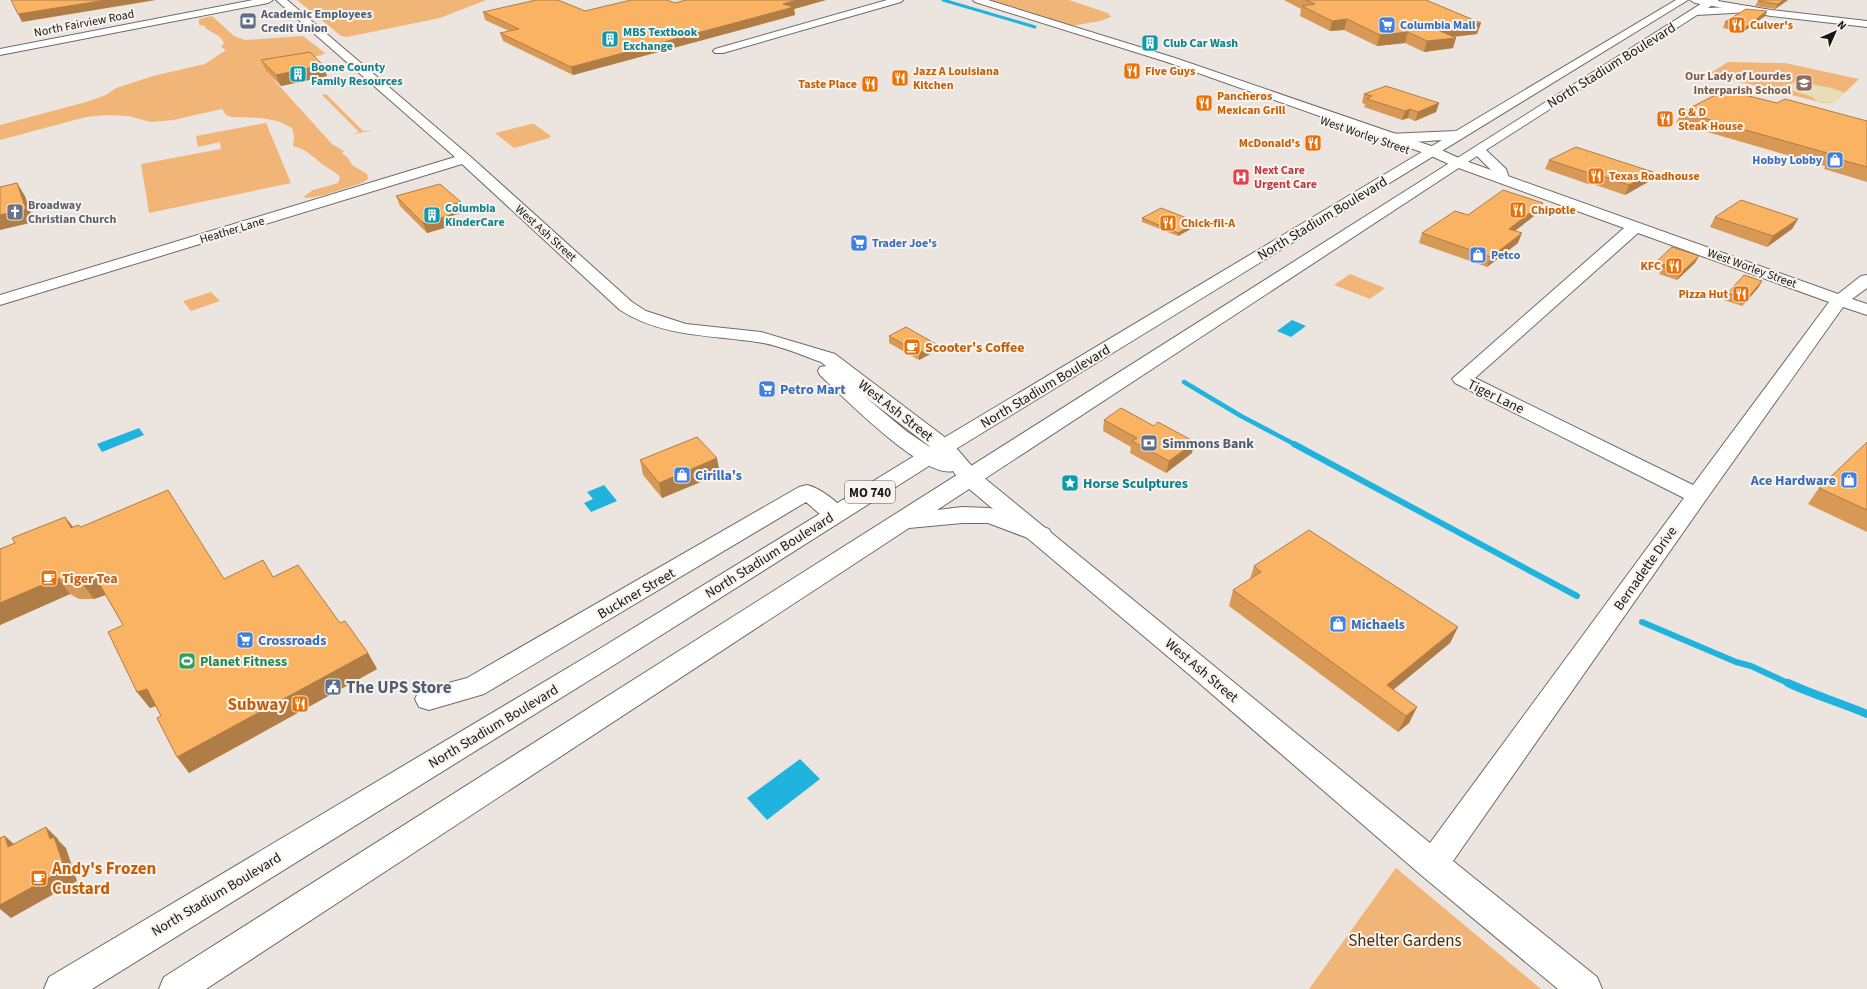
<svg xmlns="http://www.w3.org/2000/svg" width="1867" height="989" font-family="'Source Sans 3',sans-serif">
<style>
.green{fill:#f1b577}
.sand{fill:#e7ddb8}
.water{fill:#1fb3dd}
.lines{fill:none;stroke-linecap:round;stroke-linejoin:round}
.stream-far3{stroke:#1fb3dd;stroke-width:3}
.stream-far2{stroke:#1fb3dd;stroke-width:4.5}
.stream-far1{stroke:#1fb3dd;stroke-width:6}
.stream{stroke:#1fb3dd;stroke-width:8}
.minor-casing{stroke:#6f6a65;stroke-width:2}
.major-casing{stroke:#6f6a65;stroke-width:2}
.minor{fill:#fff;fill-rule:evenodd}
.major{fill:#fff;fill-rule:evenodd}
.wall{fill:#d79955}
.shaded-wall{fill:#af7d45}
.building{fill:#fab263;stroke:#af7d45}
.labels{text-anchor:middle;stroke-width:4;stroke-linejoin:round;paint-order:stroke}
.far-service-label{font-size:12px;font-weight:bold;fill:#4e5e75;stroke:#f9f3ed;text-anchor:start}
.far-street-label{font-size:12px;fill:#181614;stroke:#f9f3ed}
.far-shop-label{font-size:12px;font-weight:bold;fill:#366cbe;stroke:#f9f3ed;text-anchor:start}
.far-food-label{font-size:12px;font-weight:bold;fill:#c56008;stroke:#f9f3ed;text-anchor:start}
.far-culture-label{font-size:12px;font-weight:bold;fill:#0d838f;stroke:#f9f3ed;text-anchor:start}
.far-education-label{font-size:12px;font-weight:bold;fill:#785e54;stroke:#f9f3ed;text-anchor:end}
.far-health-label{font-size:12px;font-weight:bold;fill:#be3a42;stroke:#f9f3ed;text-anchor:start}
.far-worship-label{font-size:12px;font-weight:bold;fill:#5b616d;stroke:#f9f3ed;text-anchor:start}
.shield{fill:#f9f3ed;stroke:#5c5855;stroke-width:1}
.shield-label{font-size:13px;font-weight:bold;fill:#181614}
.street-label{font-size:14px;fill:#181614;stroke:#f9f3ed}
.food-label{font-size:14px;font-weight:bold;fill:#c56008;stroke:#f9f3ed;text-anchor:start}
.shop-label{font-size:14px;font-weight:bold;fill:#366cbe;stroke:#f9f3ed;text-anchor:start}
.service-label{font-size:14px;font-weight:bold;fill:#4e5e75;stroke:#f9f3ed;text-anchor:start}
.culture-label{font-size:14px;font-weight:bold;fill:#0d838f;stroke:#f9f3ed;text-anchor:start}
.leisure-label{font-size:14px;font-weight:bold;fill:#27864d;stroke:#f9f3ed;text-anchor:start}
.near-service-label{font-size:17px;font-weight:bold;fill:#4e5e75;stroke:#f9f3ed;text-anchor:start}
.near-food-label{font-size:17px;font-weight:bold;fill:#c56008;stroke:#f9f3ed;text-anchor:end}
.near-park-label{font-size:17px;fill:#492c0a;stroke:#f9f3ed}
</style>
<rect width="100%" height="100%" fill="#ece5df"/>
<!-- green -->
<g class="green">
<polygon points="297,0 486,0 440,18 347,37 341,36"/>
<polygon points="990,0 1069,0 1108,13 1111,17 1100,21 1071,26"/>
<path d="M212 16 234 36 245 40 303 36 325 53 322 55 268 67 265 70 332 144 344 151 342 153 348 158 352 165 367 174 368 179 362 183C351 186 313 201 303 197L313 190 338 183 340 177C335 171 328 169 322 164 311 155 307 150 293 146L294 136 292 128C273 116 253 118 231 117L226 115 222 109 173 120 151 122 128 116 106 115 86 117 0 140V125L86 102 106 95 116 88 153 76 205 64 226 50 221 47 224 43 220 37 205 28V26L199 25V19Z"/>
<polygon points="1728,62 1785,63 1859,79 1834,103 1823,103 1709,74"/>
<polygon points="326,94 363,131 373,130 351,135 359,132 322,95"/>
<polygon points="266,123 291,183 149,213 141,164 221,149 220,142 198,147 196,136"/>
<polygon points="531,124 534,124 551,136 549,138 514,148 495,133"/>
<polygon points="1350,274 1385,288 1370,299 1334,285"/>
<polygon points="211,292 220,301 191,311 183,301"/>
<polygon points="1396,868 1541,989 1309,989"/>
</g>
<!-- sand -->
<polygon class="sand" points="1799,82 1832,88 1845,93 1834,103 1818,102 1812,97 1784,88 1792,83"/>
<!-- water -->
<g class="water">
<polygon points="1292,320 1306,326 1291,337 1277,331"/>
<polygon points="139,428 144,435 102,452 97,444"/>
<polygon points="604,485 617,501 591,512 584,503 593,499 587,492"/>
<polygon points="800,759 820,779 767,820 747,798"/>
</g>
<g class="lines">
<!-- stream-far3 -->
<polyline class="stream-far3" points="943,0 1035,27"/>
<!-- stream-far2 -->
<polyline class="stream-far2" points="1184,382 1241,416 1296,445"/>
<!-- stream-far1 -->
<g class="stream-far1">
<polyline points="1294,444 1577,596"/>
<polyline points="1642,622 1736,662 1751,666 1790,684"/>
</g>
<!-- stream -->
<path class="stream" d="M1788 683C1814 695 1841 703 1867 714"/>
<!-- minor casing -->
<g class="minor-casing">
<g id="minor">
<polygon points="253,0 273,0 268,3 0,55 0,49"/>
<path d="M276 0H287L472 158 632 302 646 311 686 324 761 332 835 354 951 442 977 472 1430 843 1684 498 1455 383 1452 379 1624 228 1453 166 1427 154 1167 62 975 2 973 0H988L1175 58 1437 148 1463 160 1838 294 1861 276 1867 275V288L1852 299 1867 304V315L1843 307 1705 501 1453 861 1597 977 1602 989H1558L1421 875 1191 676 961 482 953 471C924 479 842 396 820 375L818 371 820 367 826 366 821 362C801 355 779 345 757 342 710 335 662 337 620 310L462 164 0 305V295L455 157ZM1638 233 1829 302 1693 485 1475 378ZM863 395 937 452 906 431Z"/>
<polygon points="887,0 903,0 901,2 723,53 715,53 713,51 715,49"/>
<polygon points="1690,0 1712,0 1771,10 1867,21 1867,27 1771,16 1695,3"/>
<path d="M807 485C820 488 839 502 846 514L843 519C827 524 818 512 806 502L484 694 429 710 419 707 415 699 419 691 467 678 799 487Z"/>
</g>
</g>
<!-- major casing -->
<g class="major-casing">
<g id="major">
<path d="M1676 0H1688L951 452 614 665 92 989H44L49 977 596 651 937 442 1442 140C1425 141 1406 144 1388 140L1386 137 1388 134 1456 131Z"/>
<polygon points="1707,0 1719,0 1708,8 1749,6 1754,9 1749,12 1697,15 1486,150 1506,169 1509,178 1507,181 1497,181 1494,173 1477,156 937,510 962,507 990,508 1049,529 1052,535 1049,541 1041,543 988,523 962,523 909,528 206,989 159,989 164,977"/>
</g>
</g>
<!-- minor -->
<use href="#minor" class="minor"/>
<!-- major -->
<use href="#major" class="major"/>
</g>
<!-- wall -->
<g class="wall">
<polygon points="686,0 826,0 794,9 795,15 573,75 503,41 500,33 509,31 485,20 483,12 585,11 675,3"/>
<polygon points="1284,0 1426,0 1481,23 1477,34 1453,37 1453,48 1424,52 1405,43 1377,46 1344,30 1330,31 1300,16 1301,9"/>
<polygon points="1760,0 1788,0 1775,9 1755,6 1758,1"/>
<polygon points="1767,11 1765,16 1743,32 1723,28 1725,22"/>
<polygon points="261,60 323,65 327,76 281,86 266,71"/>
<polygon points="1364,94 1439,103 1436,112 1415,121 1408,118 1402,120 1364,107 1365,104 1362,103"/>
<polygon points="1777,103 1867,121 1867,182 1824,169 1825,166 1676,123 1682,112"/>
<polygon points="1549,160 1653,172 1648,182 1625,195 1590,183 1588,184 1545,169"/>
<polygon points="396,196 461,202 464,212 451,216 454,225 427,233 400,206"/>
<polygon points="1543,203 1539,212 1515,231 1518,243 1487,267 1419,243 1422,233 1468,215"/>
<polygon points="1715,217 1798,219 1792,229 1767,247 1710,227"/>
<polygon points="1142,218 1196,226 1178,236 1142,222"/>
<polygon points="1656,262 1695,263 1677,280 1659,274 1660,272 1653,269"/>
<polygon points="1762,281 1758,288 1742,306 1724,300 1728,293"/>
<polygon points="889,336 936,351 919,360 889,343"/>
<polygon points="1104,420 1154,426 1192,453 1166,473 1130,453 1131,447 1103,431"/>
<polygon points="1867,442 1867,532 1808,504 1819,488"/>
<polygon points="640,460 720,474 662,498 643,475"/>
<polygon points="65,517 73,527 81,527 224,579 273,577 340,623 368,653 377,669 189,773 156,706 150,708 137,692 123,625 106,595 94,599 79,599 70,594 0,625 0,549 15,543"/>
<polygon points="1254,566 1458,627 1450,643 1393,690 1417,707 1409,723 1398,732 1229,606 1233,590 1250,579"/>
</g>
<!-- shaded-wall -->
<g class="shaded-wall">
<polygon points="106,0 156,0 22,22 18,14"/>
<polygon points="797,0 826,0 794,9 795,15 573,75 571,67"/>
<polygon points="1784,0 1788,0 1775,9 1778,4"/>
<polygon points="1767,11 1765,16 1743,32 1746,27"/>
<polygon points="1347,19 1344,30 1330,31 1332,21"/>
<polygon points="1481,23 1477,34 1433,39 1436,29"/>
<polygon points="1408,32 1405,43 1377,46 1380,35"/>
<polygon points="1456,38 1453,48 1424,52 1427,41"/>
<polygon points="323,65 327,76 281,86 276,75"/>
<polygon points="1439,103 1436,112 1415,121 1418,112"/>
<polygon points="1410,109 1408,118 1402,120 1405,111"/>
<polygon points="1653,172 1648,182 1625,195 1629,185"/>
<polygon points="1594,173 1590,183 1588,184 1592,174"/>
<polygon points="17,183 25,196 34,222 0,230 0,215"/>
<polygon points="461,202 464,212 451,216 454,225 427,233 423,223 443,207"/>
<polygon points="1543,203 1539,212 1506,238 1509,229"/>
<polygon points="1798,219 1792,229 1767,247 1773,236"/>
<polygon points="1197,222 1196,226 1178,236 1178,233"/>
<polygon points="1522,233 1518,243 1487,267 1491,257"/>
<polygon points="1699,256 1695,263 1677,280 1681,273"/>
<polygon points="1762,281 1758,288 1742,306 1747,299"/>
<polygon points="936,344 936,351 919,360 919,353"/>
<polygon points="1195,442 1192,453 1166,473 1169,461"/>
<polygon points="717,458 720,474 662,498 659,483"/>
<polygon points="65,517 77,532 71,528"/>
<polygon points="58,578 70,594 0,625 0,603"/>
<polygon points="96,578 108,594 94,599 82,583"/>
<polygon points="1458,627 1450,643 1382,699 1387,685"/>
<polygon points="368,653 377,669 189,773 177,757"/>
<polygon points="147,689 160,704 150,708 137,692"/>
<polygon points="1417,707 1409,723 1398,732 1406,716"/>
<polygon points="46,827 58,839 59,841 66,848 77,881 11,918 0,909 0,905 50,839"/>
<polygon points="5,836 17,847 8,847"/>
</g>
<!-- building -->
<g class="building">
<polygon points="11,0 106,0 18,14"/>
<polygon points="536,0 558,0 585,11 631,0 667,0 675,3 686,0 797,0 783,4 794,7 571,67 500,33 519,29 483,12"/>
<polygon points="1306,0 1426,0 1481,23 1436,29 1456,38 1427,41 1408,32 1380,35 1347,19 1332,21 1302,6 1315,4"/>
<polygon points="1760,0 1784,0 1778,4 1758,1"/>
<polygon points="1746,9 1767,11 1746,27 1725,22"/>
<polygon points="310,52 323,65 276,75 261,60"/>
<polygon points="1386,86 1439,103 1418,112 1410,109 1405,111 1367,99 1372,96 1364,94"/>
<polygon points="1725,90 1777,103 1785,99 1867,121 1867,167 1831,157 1834,155 1682,112"/>
<polygon points="1576,147 1653,172 1629,185 1594,173 1592,174 1549,160"/>
<polygon points="17,183 26,209 0,215 0,187"/>
<polygon points="440,184 461,202 443,207 451,215 423,223 396,196"/>
<polygon points="1503,190 1543,203 1509,229 1522,233 1491,257 1422,233 1455,211 1468,215"/>
<polygon points="1741,200 1798,219 1773,236 1715,217"/>
<polygon points="1161,208 1197,222 1178,233 1142,218"/>
<polygon points="1672,247 1699,256 1681,273 1663,267 1665,265 1656,262"/>
<polygon points="1744,275 1762,281 1747,299 1728,293"/>
<polygon points="906,327 936,344 919,353 889,336"/>
<polygon points="1121,408 1154,426 1158,422 1195,442 1169,461 1132,441 1137,438 1104,420"/>
<polygon points="697,437 717,458 659,483 640,460"/>
<polygon points="1867,442 1867,510 1819,488"/>
<polygon points="168,490 224,579 263,560 273,577 298,565 340,623 345,621 368,653 177,757 157,718 161,716 147,689 137,692 108,632 123,625 96,578 82,583 67,583 58,578 0,603 0,549 15,543 12,538 65,517 71,528 78,525 81,527"/>
<polygon points="1309,530 1458,627 1387,685 1417,707 1406,716 1233,590 1261,572 1254,566"/>
<polygon points="46,827 50,839 54,837 65,869 0,905 0,838 5,836 8,847"/>
</g>
<!-- icons -->
<defs>
<g id="bank-square" transform="scale(0.9)"><rect x="-9" y="-9" width="18" height="18" rx="4" fill="#5c6f8a" stroke="#f9f3ed"/><path d="M-6-4H6V4H-6ZM0-2.3a2.3 2.3 0 1 0 0 4.6a2.3 2.3 0 1 0 0-4.6Z" fill="#fff"/></g>
<g id="supermarket-square" transform="scale(0.9)"><rect x="-9" y="-9" width="18" height="18" rx="4" fill="#3f7fe0" stroke="#f9f3ed"/><path d="M-6-5.5h2.5l.6 2H6L4.5 2H-2.5L-4.4-4H-6ZM-1.5 3.2a1.3 1.3 0 1 0 .1 0ZM3 3.2a1.3 1.3 0 1 0 .1 0Z" fill="#fff"/></g>
<g id="restaurant-square" transform="scale(0.9)"><rect x="-9" y="-9" width="18" height="18" rx="4" fill="#e8710a" stroke="#f9f3ed"/><path d="M-5-6h1v4h1v-4h1v4h1v-4h1v5L-1.5 .5V6h-2V.5L-5-1ZM5-6V6H3V1.5H1.5Q1.5-4 5-6Z" fill="#fff"/></g>
<g id="building-square" transform="scale(0.9)"><rect x="-9" y="-9" width="18" height="18" rx="4" fill="#0f9aa8" stroke="#f9f3ed"/><path d="M-4-6H4V6H1V3H-1V6H-4ZM-2.5-4.3h1.7v1.8h-1.7ZM.8-4.3h1.7v1.8H.8ZM-2.5-1h1.7V.8h-1.7ZM.8-1h1.7V.8H.8Z" fill="#fff"/></g>
<g id="school-square" transform="scale(0.9)"><rect x="-9" y="-9" width="18" height="18" rx="4" fill="#8d6e63" stroke="#f9f3ed"/><path d="M0-5L7-2L0 1L-7-2ZM-4 1L0 2.5L4 1V4Q0 6-4 4Z" fill="#fff"/></g>
<g id="shop-square" transform="scale(0.9)"><rect x="-9" y="-9" width="18" height="18" rx="4" fill="#3f7fe0" stroke="#f9f3ed"/><path d="M-5-2.5h2.3a2.7 3.5 0 0 1 5.4 0H5L5.5 6h-11ZM-1.5-2.5h3a1.5 2.3 0 0 0-3 0Z" fill="#fff"/></g>
<g id="hospital-square" transform="scale(0.9)"><rect x="-9" y="-9" width="18" height="18" rx="4" fill="#e0444e" stroke="#f9f3ed"/><path d="M-5-5h3v3.5h4V-5h3V5h-3V1.5h-4V5h-3Z" fill="#fff"/></g>
<g id="church-square" transform="scale(0.9)"><rect x="-9" y="-9" width="18" height="18" rx="4" fill="#6b7280" stroke="#f9f3ed"/><path d="M-1.2-6h2.4v3.5h3.3v2.4h-3.3V6h-2.4V-.1h-3.3v-2.4h3.3Z" fill="#fff"/></g>
<g id="cafe-square" transform="scale(0.9)"><rect x="-9" y="-9" width="18" height="18" rx="4" fill="#e8710a" stroke="#f9f3ed"/><path d="M-5.5-4.5H6V0H3Q3 3.5 0 3.5H-2.5Q-5.5 3.5-5.5 0ZM3-3.2v2h1.7v-2ZM-6 4.5H4V6H-6Z" fill="#fff"/></g>
<g id="sight-square" transform="scale(0.9)"><rect x="-9" y="-9" width="18" height="18" rx="4" fill="#0f9aa8" stroke="#f9f3ed"/><path d="M0-6L1.8-2.2L6-1.7L2.9 1.2L3.7 5.4L0 3.3L-3.7 5.4L-2.9 1.2L-6-1.7L-1.8-2.2Z" fill="#fff"/></g>
<g id="stadium-square" transform="scale(0.9)"><rect x="-9" y="-9" width="18" height="18" rx="4" fill="#2e9e5b" stroke="#f9f3ed"/><path d="M0-5a6.5 5 0 1 0 0 10a6.5 5 0 1 0 0-10ZM-3.5-1.8h7v3.6h-7Z" fill="#fff"/></g>
<g id="civic-square" transform="scale(0.9)"><rect x="-9" y="-9" width="18" height="18" rx="4" fill="#5c6f8a" stroke="#f9f3ed"/><path d="M-.6-6.5H3V-4.5H.6V-3L4-1V1h2V6H-6V1h2V-1L-.6-3ZM-1.2 2.5V6h2.4V2.5Z" fill="#fff"/></g>
</defs>
<g fill-rule="evenodd">
<use href="#bank-square" x="248" y="21"/>
<use href="#supermarket-square" x="1387" y="25"/>
<use href="#restaurant-square" x="1737" y="25"/>
<use href="#building-square" x="610" y="39"/>
<use href="#building-square" x="1150" y="43"/>
<use href="#restaurant-square" x="1132" y="71"/>
<use href="#building-square" x="298" y="74"/>
<use href="#restaurant-square" x="900" y="78"/>
<use href="#school-square" x="1804" y="83"/>
<use href="#restaurant-square" x="870" y="84"/>
<use href="#restaurant-square" x="1204" y="103"/>
<use href="#restaurant-square" x="1665" y="119"/>
<use href="#restaurant-square" x="1313" y="143"/>
<use href="#shop-square" x="1835" y="160"/>
<use href="#restaurant-square" x="1596" y="176"/>
<use href="#hospital-square" x="1241" y="177"/>
<use href="#restaurant-square" x="1518" y="210"/>
<use href="#church-square" x="15" y="212"/>
<use href="#building-square" x="432" y="215"/>
<use href="#restaurant-square" x="1168" y="223"/>
<use href="#supermarket-square" x="859" y="243"/>
<use href="#shop-square" x="1478" y="255"/>
<use href="#restaurant-square" x="1674" y="266"/>
<use href="#restaurant-square" x="1741" y="294"/>
<use href="#cafe-square" x="912" y="347"/>
<use href="#supermarket-square" x="767" y="389"/>
<use href="#bank-square" x="1149" y="443"/>
<use href="#shop-square" x="682" y="475"/>
<use href="#shop-square" x="1849" y="480"/>
<use href="#sight-square" x="1070" y="483"/>
<use href="#cafe-square" x="49" y="578"/>
<use href="#shop-square" x="1338" y="624"/>
<use href="#supermarket-square" x="245" y="640"/>
<use href="#stadium-square" x="187" y="661"/>
<use href="#civic-square" x="333" y="687"/>
<use href="#restaurant-square" x="300" y="704"/>
<use href="#cafe-square" x="39" y="878"/>
</g>
<g class="labels">
<!-- far-service labels -->
<g class="far-service-label">
<text x="261" y="18">Academic Employees<tspan x="261" dy="14">Credit Union</tspan></text>
</g>
<!-- far-street labels -->
<g class="far-street-label">
<text transform="translate(84 23) rotate(-11)" y="4">North Fairview Road</text>
<text transform="translate(1365 135) rotate(19)" y="4">West Worley Street</text>
<text transform="translate(232 230) rotate(-17)" y="4">Heather Lane</text>
<text transform="translate(546 233) rotate(42)" y="4">West Ash Street</text>
<text transform="translate(1752 268) rotate(20)" y="4">West Worley Street</text>
</g>
<!-- far-shop labels -->
<g class="far-shop-label">
<text x="1400" y="29">Columbia Mall</text>
<text x="1822" y="164" text-anchor="end">Hobby Lobby</text>
<text x="872" y="247">Trader Joe's</text>
<text x="1491" y="259">Petco</text>
</g>
<!-- far-food labels -->
<g class="far-food-label">
<text x="1750" y="29">Culver's</text>
<text x="913" y="75">Jazz A Louisiana<tspan x="913" dy="14">Kitchen</tspan></text>
<text x="1145" y="75">Five Guys</text>
<text x="857" y="88" text-anchor="end">Taste Place</text>
<text x="1217" y="100">Pancheros<tspan x="1217" dy="14">Mexican Grill</tspan></text>
<text x="1678" y="116">G &amp; D<tspan x="1678" dy="14">Steak House</tspan></text>
<text x="1300" y="147" text-anchor="end">McDonald's</text>
<text x="1609" y="180">Texas Roadhouse</text>
<text x="1531" y="214">Chipotle</text>
<text x="1181" y="227">Chick-fil-A</text>
<text x="1661" y="270" text-anchor="end">KFC</text>
<text x="1728" y="298" text-anchor="end">Pizza Hut</text>
</g>
<!-- far-culture labels -->
<g class="far-culture-label">
<text x="623" y="36">MBS Textbook<tspan x="623" dy="14">Exchange</tspan></text>
<text x="1163" y="47">Club Car Wash</text>
<text x="311" y="71">Boone County<tspan x="311" dy="14">Family Resources</tspan></text>
<text x="445" y="212">Columbia<tspan x="445" dy="14">KinderCare</tspan></text>
</g>
<!-- far-education labels -->
<g class="far-education-label">
<text x="1791" y="80">Our Lady of Lourdes<tspan x="1791" dy="14">Interparish School</tspan></text>
</g>
<!-- far-health labels -->
<g class="far-health-label">
<text x="1254" y="174">Next Care<tspan x="1254" dy="14">Urgent Care</tspan></text>
</g>
<!-- far-worship labels -->
<g class="far-worship-label">
<text x="28" y="209">Broadway<tspan x="28" dy="14">Christian Church</tspan></text>
</g>
<!-- shield labels -->
<rect class="shield" x="845" y="481" width="50" height="22" rx="3"/>
<g class="shield-label">
<text x="870" y="497">MO 740</text>
</g>
<!-- street labels -->
<g class="street-label">
<text transform="translate(1611 65) rotate(-32)" y="5">North Stadium Boulevard</text>
<text transform="translate(1322 218) rotate(-31)" y="5">North Stadium Boulevard</text>
<text transform="translate(1045 386) rotate(-31)" y="5">North Stadium Boulevard</text>
<text transform="translate(1496 396) rotate(26)" y="5">Tiger Lane</text>
<text transform="translate(896 410) rotate(38)" y="5">West Ash Street</text>
<text transform="translate(769 555) rotate(-32)" y="5">North Stadium Boulevard</text>
<text transform="translate(1645 568) rotate(-55)" y="5">Bernadette Drive</text>
<text transform="translate(636 593) rotate(-30)" y="5">Buckner Street</text>
<text transform="translate(1202 670) rotate(40)" y="5">West Ash Street</text>
<text transform="translate(493 726) rotate(-31)" y="5">North Stadium Boulevard</text>
<text transform="translate(216 894) rotate(-31)" y="5">North Stadium Boulevard</text>
</g>
<!-- food labels -->
<g class="food-label">
<text x="925" y="352">Scooter's Coffee</text>
<text x="62" y="583">Tiger Tea</text>
</g>
<!-- shop labels -->
<g class="shop-label">
<text x="780" y="394">Petro Mart</text>
<text x="695" y="480">Cirilla's</text>
<text x="1836" y="485" text-anchor="end">Ace Hardware</text>
<text x="1351" y="629">Michaels</text>
<text x="258" y="645">Crossroads</text>
</g>
<!-- service labels -->
<g class="service-label">
<text x="1162" y="448">Simmons Bank</text>
</g>
<!-- culture labels -->
<g class="culture-label">
<text x="1083" y="488">Horse Sculptures</text>
</g>
<!-- leisure labels -->
<g class="leisure-label">
<text x="200" y="666">Planet Fitness</text>
</g>
<!-- near-service labels -->
<g class="near-service-label">
<text x="346" y="693">The UPS Store</text>
</g>
<!-- near-food labels -->
<g class="near-food-label">
<text x="287" y="710">Subway</text>
<text x="52" y="874" text-anchor="start">Andy's Frozen<tspan x="52" dy="20">Custard</tspan></text>
</g>
<!-- near-park labels -->
<g class="near-park-label">
<text x="1405" y="946">Shelter Gardens</text>
</g>
</g>
<!-- north arrow -->
<g transform="translate(1835 32) rotate(45)" stroke="#f9f3ed" stroke-width="3" paint-order="stroke">
<path d="M0-3L7 15L0 10L-7 15Z" fill="#181614"/>
<text y="-6" font-size="11" font-weight="bold" text-anchor="middle" fill="#181614">N</text>
</g>
</svg>
